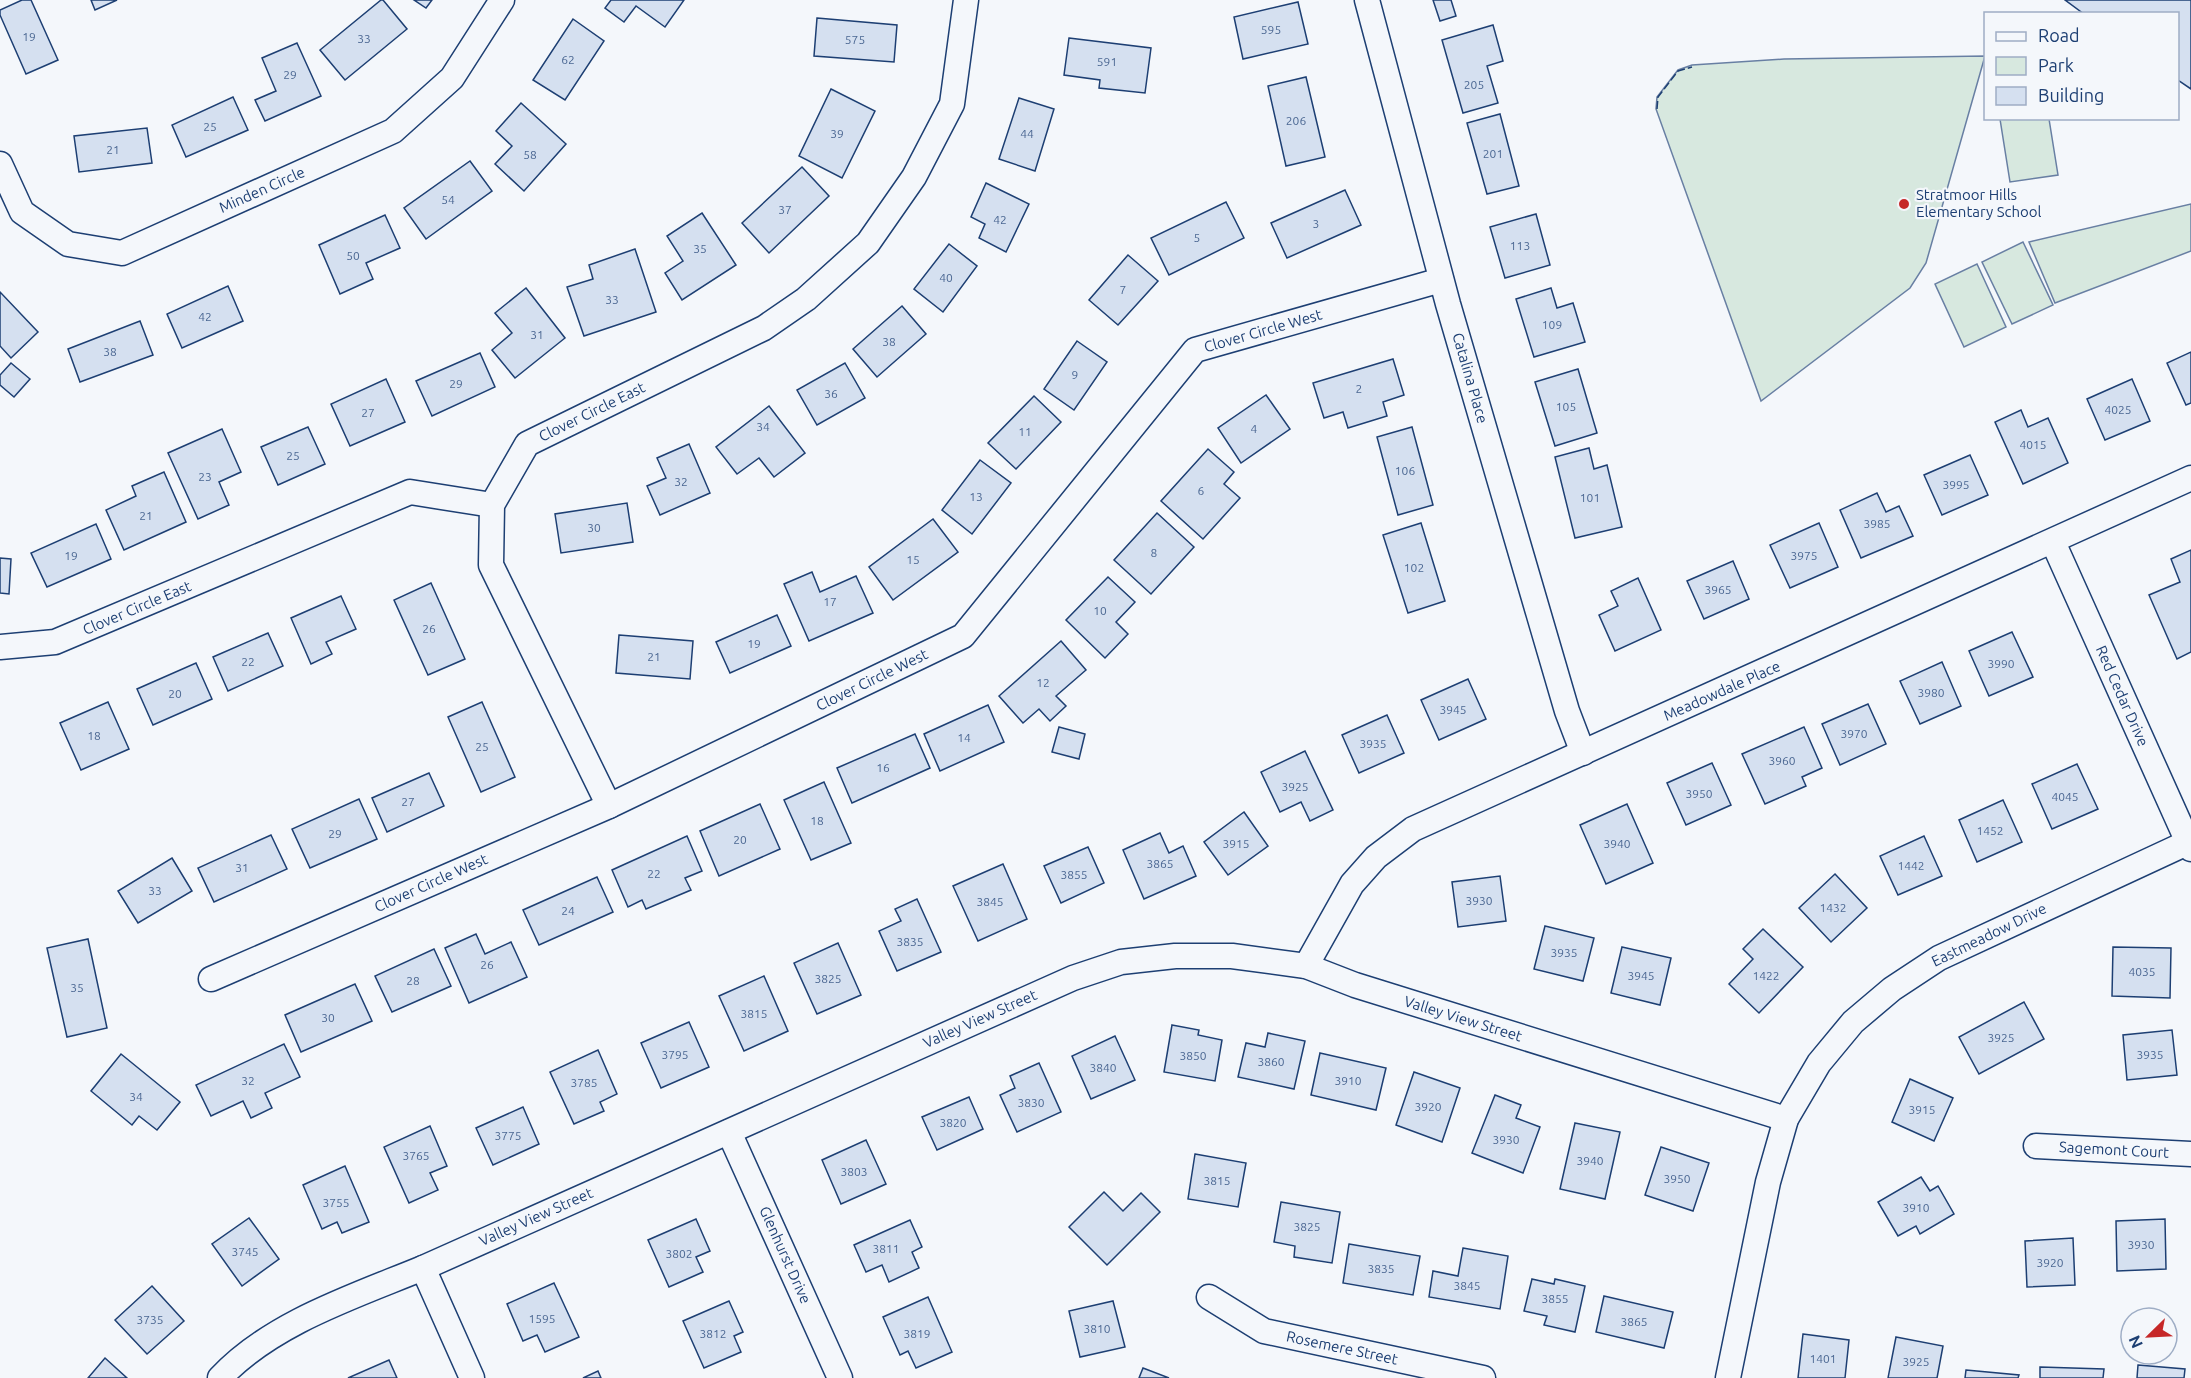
<svg xmlns="http://www.w3.org/2000/svg" width="2191" height="1378" font-family="Ubuntu,sans-serif">
<style>
.green{fill:#d7e8df;stroke:#687fa3;stroke-width:1.5}
.building{fill:#d5e0f0;stroke:#1d3f73;stroke-width:1.5}
.lines{fill:none;stroke-linecap:round;stroke-linejoin:round}
.minor-casing{stroke:#1d3f73;stroke-width:27}
.minor{stroke:#f4f7fb;stroke-width:24}
.fence{stroke:#1d3f73;stroke-width:1.5;stroke-dasharray:8 3;stroke-linecap:butt}
.poi-dot{fill:#c62828;stroke:#f4f7fb;stroke-width:2}
.labels{text-anchor:middle;stroke-width:4.5;stroke-linejoin:round;paint-order:stroke}
.number-label{font-size:12px;fill:#4b6792}
.street-label{font-size:15px;fill:#1d3f73;stroke:#f4f7fb}
.poi-label{font-size:15px;fill:#1d3f73;stroke:#f4f7fb;text-anchor:start}
</style>
<rect width="100%" height="100%" fill="#f4f7fb"/>
<!-- green -->
<g class="green">
<polygon points="1985,56 1926,263 1910,288 1761,401 1656,109 1657,97 1678,70 1692,65 1784,59"/>
<polygon points="2000,119 2049,119 2058,175 2010,182"/>
<polygon points="2191,204 2191,251 2055,303 2029,242"/>
<polygon points="2023,242 2053,305 2012,324 1982,262"/>
<polygon points="1977,264 2006,327 1964,347 1935,284"/>
</g>
<!-- building -->
<g class="building">
<polygon points="22,0 31,0 58,60 26,74 0,15 0,10"/>
<polygon points="91,0 117,0 95,10"/>
<polygon points="381,0 383,0 407,29 345,80 320,50"/>
<polygon points="414,0 432,0 426,8"/>
<polygon points="611,0 684,0 665,27 636,6 624,22 605,8"/>
<polygon points="1433,0 1451,0 1456,16 1440,21"/>
<polygon points="2065,0 2191,0 2191,89 2178,80 2178,14 2084,14"/>
<polygon points="1298,2 1308,44 1243,59 1234,17"/>
<polygon points="817,18 897,25 894,62 814,56"/>
<polygon points="573,19 604,41 565,100 533,80"/>
<polygon points="1493,25 1503,61 1487,66 1498,103 1463,113 1442,40"/>
<polygon points="1069,38 1151,48 1145,93 1099,88 1100,80 1064,75"/>
<polygon points="297,43 321,96 265,121 255,100 276,91 262,58"/>
<polygon points="1306,77 1325,157 1286,166 1268,86"/>
<polygon points="831,89 875,111 842,178 799,156"/>
<polygon points="233,97 248,130 186,157 172,125"/>
<polygon points="1019,98 1054,109 1035,171 999,159"/>
<polygon points="521,103 566,144 524,191 495,164 512,146 496,131"/>
<polygon points="1500,114 1519,186 1487,194 1467,123"/>
<polygon points="147,128 152,163 79,172 74,136"/>
<polygon points="470,161 492,191 426,239 404,208"/>
<polygon points="802,167 829,196 769,253 742,223"/>
<polygon points="986,183 1029,204 1006,252 979,238 985,224 971,217"/>
<polygon points="1345,190 1361,225 1287,258 1271,223"/>
<polygon points="1226,202 1244,238 1169,275 1151,238"/>
<polygon points="702,213 736,265 682,300 665,273 683,261 667,236"/>
<polygon points="1536,214 1550,265 1505,278 1490,227"/>
<polygon points="385,215 400,248 366,263 373,279 340,294 319,245"/>
<polygon points="949,244 977,266 943,312 914,289"/>
<polygon points="635,249 656,312 584,336 567,287 593,279 589,265"/>
<polygon points="1128,255 1158,281 1118,325 1089,300"/>
<polygon points="228,286 243,321 182,348 167,314"/>
<polygon points="526,288 565,338 515,378 492,350 512,333 495,313"/>
<polygon points="1551,288 1557,308 1573,303 1585,342 1534,357 1516,299"/>
<polygon points="0,292 38,332 11,358 0,346"/>
<polygon points="902,306 926,334 877,377 853,349"/>
<polygon points="140,321 153,355 80,382 68,349"/>
<polygon points="1077,341 1107,362 1074,410 1044,389"/>
<polygon points="2191,352 2191,403 2186,405 2167,363"/>
<polygon points="480,353 495,387 432,416 416,381"/>
<polygon points="1393,359 1404,395 1383,402 1387,416 1348,428 1343,412 1324,418 1313,383"/>
<polygon points="11,363 30,379 14,397 0,385 0,375"/>
<polygon points="845,363 865,398 817,425 797,390"/>
<polygon points="1578,369 1597,433 1555,446 1535,382"/>
<polygon points="386,379 405,422 350,446 331,404"/>
<polygon points="2132,379 2150,421 2105,440 2087,399"/>
<polygon points="1266,395 1290,429 1241,463 1218,428"/>
<polygon points="1034,396 1061,422 1016,469 988,443"/>
<polygon points="769,406 805,453 774,477 759,458 737,474 716,447"/>
<polygon points="2021,410 2028,427 2048,418 2068,463 2023,484 1995,422"/>
<polygon points="308,427 325,464 278,485 261,447"/>
<polygon points="1412,427 1433,505 1398,515 1377,437"/>
<polygon points="222,429 241,472 219,482 229,505 198,519 168,453"/>
<polygon points="689,444 710,493 660,515 647,486 666,478 657,458"/>
<polygon points="1589,448 1594,469 1607,465 1622,527 1575,538 1555,457"/>
<polygon points="1208,449 1234,472 1224,484 1240,498 1203,539 1161,501"/>
<polygon points="1970,455 1988,495 1942,515 1924,475"/>
<polygon points="980,460 1011,483 972,534 942,510"/>
<polygon points="164,472 186,522 124,550 106,510 136,496 132,486"/>
<polygon points="1877,493 1886,512 1899,506 1913,536 1861,558 1840,510"/>
<polygon points="627,503 633,542 561,553 555,514"/>
<polygon points="1157,513 1194,547 1151,594 1114,560"/>
<polygon points="933,519 958,552 893,600 869,567"/>
<polygon points="1421,523 1445,601 1408,613 1383,535"/>
<polygon points="1819,523 1838,567 1790,588 1770,545"/>
<polygon points="96,524 111,559 47,587 31,553"/>
<polygon points="2191,550 2191,652 2177,659 2149,595 2180,582 2171,559"/>
<polygon points="0,558 11,559 9,594 0,593"/>
<polygon points="1733,561 1749,599 1704,619 1687,581"/>
<polygon points="812,572 820,592 856,576 873,613 809,641 784,584"/>
<polygon points="1108,577 1135,602 1116,622 1128,634 1105,658 1066,620"/>
<polygon points="1638,578 1661,630 1615,651 1599,615 1618,606 1611,591"/>
<polygon points="431,583 465,659 428,675 394,600"/>
<polygon points="341,596 356,629 326,642 332,654 311,664 291,618"/>
<polygon points="777,615 791,646 730,673 716,642"/>
<polygon points="2012,632 2033,677 1989,696 1969,651"/>
<polygon points="268,633 283,666 228,691 213,657"/>
<polygon points="619,635 693,641 690,679 616,673"/>
<polygon points="1061,641 1086,670 1056,696 1066,706 1050,721 1039,709 1023,723 999,696"/>
<polygon points="1942,662 1961,706 1920,724 1900,681"/>
<polygon points="196,663 212,699 153,725 137,689"/>
<polygon points="1468,679 1486,719 1439,740 1421,700"/>
<polygon points="108,702 129,749 81,770 60,723"/>
<polygon points="482,702 515,777 481,792 448,717"/>
<polygon points="1868,704 1886,744 1840,765 1822,724"/>
<polygon points="988,705 1004,742 940,771 924,734"/>
<polygon points="1387,715 1404,753 1359,773 1342,735"/>
<polygon points="1059,727 1085,734 1079,759 1052,752"/>
<polygon points="1804,727 1822,768 1802,777 1806,786 1765,804 1742,754"/>
<polygon points="915,734 930,768 852,803 837,768"/>
<polygon points="1305,751 1333,810 1310,821 1301,802 1280,812 1261,772"/>
<polygon points="1712,763 1731,805 1686,825 1667,783"/>
<polygon points="2077,764 2098,809 2052,829 2032,784"/>
<polygon points="429,773 444,806 387,832 372,798"/>
<polygon points="824,782 851,843 811,860 784,800"/>
<polygon points="359,799 377,839 310,868 292,829"/>
<polygon points="2003,800 2022,842 1977,862 1959,820"/>
<polygon points="760,804 780,849 719,876 700,831"/>
<polygon points="1627,804 1653,863 1606,884 1580,825"/>
<polygon points="1244,812 1268,846 1228,875 1204,842"/>
<polygon points="1160,833 1169,853 1183,846 1196,876 1144,899 1123,850"/>
<polygon points="271,835 287,869 214,902 198,868"/>
<polygon points="687,836 702,871 685,878 691,890 646,909 642,900 628,907 612,870"/>
<polygon points="1924,836 1942,876 1898,895 1880,856"/>
<polygon points="1088,847 1104,883 1061,903 1044,866"/>
<polygon points="172,858 192,891 138,923 118,891"/>
<polygon points="1003,864 1027,919 978,941 953,886"/>
<polygon points="1835,874 1867,908 1831,942 1799,908"/>
<polygon points="1500,876 1506,921 1458,927 1452,882"/>
<polygon points="597,877 613,912 539,945 523,910"/>
<polygon points="917,899 941,952 897,971 879,931 901,921 895,909"/>
<polygon points="1545,926 1594,938 1583,981 1534,969"/>
<polygon points="1763,929 1803,967 1759,1013 1729,984 1753,959 1743,949"/>
<polygon points="476,934 485,954 511,942 527,977 469,1003 445,948"/>
<polygon points="88,939 107,1028 67,1037 47,948"/>
<polygon points="838,943 861,995 817,1014 794,963"/>
<polygon points="1622,947 1671,958 1660,1005 1611,993"/>
<polygon points="2113,947 2171,948 2170,998 2112,996"/>
<polygon points="434,949 451,986 392,1012 375,976"/>
<polygon points="764,976 788,1031 744,1051 719,996"/>
<polygon points="355,984 372,1021 301,1052 285,1015"/>
<polygon points="2024,1002 2044,1039 1979,1074 1959,1037"/>
<polygon points="689,1022 709,1067 661,1088 641,1043"/>
<polygon points="1172,1025 1199,1030 1198,1035 1222,1040 1215,1081 1164,1072"/>
<polygon points="2172,1030 2177,1075 2127,1080 2123,1035"/>
<polygon points="1268,1033 1305,1041 1294,1089 1238,1077 1246,1043 1265,1047"/>
<polygon points="1115,1036 1135,1080 1091,1099 1072,1056"/>
<polygon points="284,1044 300,1077 265,1093 272,1108 251,1118 243,1101 211,1116 196,1085"/>
<polygon points="598,1050 617,1094 600,1102 604,1111 574,1124 550,1072"/>
<polygon points="1320,1053 1386,1068 1376,1110 1311,1095"/>
<polygon points="121,1054 180,1102 157,1130 139,1116 132,1125 91,1091"/>
<polygon points="1039,1063 1061,1112 1017,1132 1000,1095 1015,1088 1010,1076"/>
<polygon points="1414,1072 1460,1088 1442,1142 1396,1125"/>
<polygon points="1910,1079 1953,1098 1934,1141 1892,1122"/>
<polygon points="1495,1095 1521,1105 1516,1118 1540,1127 1523,1173 1472,1153"/>
<polygon points="969,1097 983,1129 937,1150 922,1117"/>
<polygon points="523,1107 539,1144 493,1165 476,1128"/>
<polygon points="1575,1123 1620,1132 1605,1199 1560,1189"/>
<polygon points="430,1126 447,1166 430,1173 438,1190 409,1203 384,1147"/>
<polygon points="866,1140 886,1184 841,1204 822,1160"/>
<polygon points="1661,1147 1709,1163 1693,1211 1645,1195"/>
<polygon points="1195,1154 1246,1163 1238,1207 1188,1199"/>
<polygon points="345,1166 369,1222 342,1233 337,1222 322,1229 303,1185"/>
<polygon points="1921,1177 1930,1191 1938,1186 1954,1214 1920,1234 1916,1226 1898,1236 1878,1202"/>
<polygon points="1104,1192 1123,1211 1141,1193 1160,1212 1107,1265 1069,1227"/>
<polygon points="1281,1202 1340,1212 1332,1263 1294,1257 1295,1246 1274,1242"/>
<polygon points="249,1218 279,1259 242,1286 212,1244"/>
<polygon points="696,1219 710,1251 696,1257 703,1272 669,1287 648,1240"/>
<polygon points="2165,1219 2166,1269 2117,1271 2116,1221"/>
<polygon points="910,1220 922,1247 912,1252 919,1268 889,1282 882,1265 866,1272 854,1245"/>
<polygon points="2073,1238 2075,1285 2027,1287 2025,1241"/>
<polygon points="1349,1244 1420,1256 1413,1295 1343,1283"/>
<polygon points="1463,1248 1508,1256 1500,1309 1429,1297 1433,1271 1458,1276"/>
<polygon points="1532,1279 1554,1284 1555,1279 1585,1286 1575,1332 1544,1325 1547,1316 1524,1311"/>
<polygon points="554,1283 579,1337 545,1352 537,1335 523,1341 507,1304"/>
<polygon points="152,1286 184,1321 147,1354 115,1320"/>
<polygon points="1604,1296 1673,1312 1664,1348 1596,1332"/>
<polygon points="928,1297 952,1352 916,1368 908,1351 900,1355 883,1317"/>
<polygon points="729,1301 743,1332 734,1336 741,1352 704,1368 683,1321"/>
<polygon points="1113,1301 1125,1347 1080,1357 1069,1311"/>
<polygon points="1803,1334 1849,1340 1845,1378 1798,1378"/>
<polygon points="1896,1337 1943,1346 1937,1378 1888,1378"/>
<polygon points="105,1358 127,1378 88,1378"/>
<polygon points="389,1360 397,1378 348,1378"/>
<polygon points="2138,1365 2185,1369 2184,1378 2137,1378"/>
<polygon points="2040,1367 2104,1369 2103,1378 2040,1378"/>
<polygon points="1143,1368 1169,1378 1139,1378"/>
<polygon points="1966,1370 2019,1375 2018,1378 1965,1378"/>
<polygon points="598,1371 601,1378 583,1378"/>
</g>
<g class="lines">
<!-- minor casing -->
<g class="minor-casing">
<g id="minor">
<polyline points="1367,0 1448,304 1567,711 1583,753"/>
<polyline points="0,164 22,212 68,244 122,253 393,131 452,78 502,0"/>
<polyline points="2053,542 2191,849"/>
<polyline points="0,647 55,642 410,492 492,505"/>
<polyline points="609,806 491,565 492,505 527,444 764,328 806,299 868,243 914,177 952,104 966,0"/>
<polyline points="1306,966 1352,884 1376,857 1413,829 2191,478"/>
<polyline points="211,979 609,806 963,636 1195,350 1441,280"/>
<polyline points="729,1132 840,1378"/>
<polyline points="2036,1146 2191,1154"/>
<polyline points="423,1268 472,1378"/>
<polyline points="1209,1297 1264,1331 1483,1378"/>
<path d="M220 1378C271 1323 355 1296 423 1268L1073 978 1121 962 1175 956H1232L1306 966 1355 985 1786 1119"/>
<polyline points="1728,1378 1768,1182 1786,1119 1819,1063 1853,1022 1892,989 1939,958 2191,841"/>
</g>
</g>
<!-- minor -->
<use href="#minor" class="minor"/>
<!-- fence -->
<polyline class="fence" points="1657,109 1658,97 1678,71 1692,67"/>
</g>
<!-- markers -->
<circle class="poi-dot" cx="1904" cy="204" r="6"/>
<g class="labels">
<!-- number labels -->
<g class="number-label">
<text x="1271" y="34">595</text>
<text x="29" y="41">19</text>
<text x="364" y="43">33</text>
<text x="855" y="44">575</text>
<text x="568" y="64">62</text>
<text x="1107" y="66">591</text>
<text x="290" y="79">29</text>
<text x="1474" y="89">205</text>
<text x="1296" y="125">206</text>
<text x="210" y="131">25</text>
<text x="837" y="138">39</text>
<text x="1027" y="138">44</text>
<text x="113" y="154">21</text>
<text x="1493" y="158">201</text>
<text x="530" y="159">58</text>
<text x="448" y="204">54</text>
<text x="785" y="214">37</text>
<text x="1000" y="224">42</text>
<text x="1316" y="228">3</text>
<text x="1197" y="242">5</text>
<text x="1520" y="250">113</text>
<text x="700" y="253">35</text>
<text x="353" y="260">50</text>
<text x="946" y="282">40</text>
<text x="1123" y="294">7</text>
<text x="612" y="304">33</text>
<text x="205" y="321">42</text>
<text x="1552" y="329">109</text>
<text x="537" y="339">31</text>
<text x="889" y="346">38</text>
<text x="110" y="356">38</text>
<text x="1075" y="379">9</text>
<text x="456" y="388">29</text>
<text x="1359" y="393">2</text>
<text x="831" y="398">36</text>
<text x="1566" y="411">105</text>
<text x="2118" y="414">4025</text>
<text x="368" y="417">27</text>
<text x="763" y="431">34</text>
<text x="1254" y="433">4</text>
<text x="1025" y="436">11</text>
<text x="2033" y="449">4015</text>
<text x="293" y="460">25</text>
<text x="1405" y="475">106</text>
<text x="205" y="481">23</text>
<text x="681" y="486">32</text>
<text x="1956" y="489">3995</text>
<text x="1201" y="495">6</text>
<text x="976" y="501">13</text>
<text x="1590" y="502">101</text>
<text x="146" y="520">21</text>
<text x="1877" y="528">3985</text>
<text x="594" y="532">30</text>
<text x="1154" y="557">8</text>
<text x="71" y="560">19</text>
<text x="1804" y="560">3975</text>
<text x="913" y="564">15</text>
<text x="1414" y="572">102</text>
<text x="1718" y="594">3965</text>
<text x="830" y="606">17</text>
<text x="1100" y="615">10</text>
<text x="429" y="633">26</text>
<text x="754" y="648">19</text>
<text x="654" y="661">21</text>
<text x="248" y="666">22</text>
<text x="2001" y="668">3990</text>
<text x="1043" y="687">12</text>
<text x="1931" y="697">3980</text>
<text x="175" y="698">20</text>
<text x="1453" y="714">3945</text>
<text x="1854" y="738">3970</text>
<text x="94" y="740">18</text>
<text x="964" y="742">14</text>
<text x="1373" y="748">3935</text>
<text x="482" y="751">25</text>
<text x="1782" y="765">3960</text>
<text x="883" y="772">16</text>
<text x="1295" y="791">3925</text>
<text x="1699" y="798">3950</text>
<text x="2065" y="801">4045</text>
<text x="408" y="806">27</text>
<text x="817" y="825">18</text>
<text x="1990" y="835">1452</text>
<text x="335" y="838">29</text>
<text x="740" y="844">20</text>
<text x="1236" y="848">3915</text>
<text x="1617" y="848">3940</text>
<text x="1160" y="868">3865</text>
<text x="1911" y="870">1442</text>
<text x="242" y="872">31</text>
<text x="654" y="878">22</text>
<text x="1074" y="879">3855</text>
<text x="155" y="895">33</text>
<text x="1479" y="905">3930</text>
<text x="990" y="906">3845</text>
<text x="1833" y="912">1432</text>
<text x="568" y="915">24</text>
<text x="910" y="946">3835</text>
<text x="1564" y="957">3935</text>
<text x="487" y="969">26</text>
<text x="2142" y="976">4035</text>
<text x="1641" y="980">3945</text>
<text x="1766" y="980">1422</text>
<text x="828" y="983">3825</text>
<text x="413" y="985">28</text>
<text x="77" y="992">35</text>
<text x="754" y="1018">3815</text>
<text x="328" y="1022">30</text>
<text x="2001" y="1042">3925</text>
<text x="675" y="1059">3795</text>
<text x="2150" y="1059">3935</text>
<text x="1193" y="1060">3850</text>
<text x="1271" y="1066">3860</text>
<text x="1103" y="1072">3840</text>
<text x="248" y="1085">32</text>
<text x="1348" y="1085">3910</text>
<text x="584" y="1087">3785</text>
<text x="136" y="1101">34</text>
<text x="1031" y="1107">3830</text>
<text x="1428" y="1111">3920</text>
<text x="1922" y="1114">3915</text>
<text x="953" y="1127">3820</text>
<text x="508" y="1140">3775</text>
<text x="1506" y="1144">3930</text>
<text x="416" y="1160">3765</text>
<text x="1590" y="1165">3940</text>
<text x="854" y="1176">3803</text>
<text x="1677" y="1183">3950</text>
<text x="1217" y="1185">3815</text>
<text x="336" y="1207">3755</text>
<text x="1916" y="1212">3910</text>
<text x="1307" y="1231">3825</text>
<text x="2141" y="1249">3930</text>
<text x="886" y="1253">3811</text>
<text x="245" y="1256">3745</text>
<text x="679" y="1258">3802</text>
<text x="2050" y="1267">3920</text>
<text x="1381" y="1273">3835</text>
<text x="1467" y="1290">3845</text>
<text x="1555" y="1303">3855</text>
<text x="542" y="1323">1595</text>
<text x="150" y="1324">3735</text>
<text x="1634" y="1326">3865</text>
<text x="1097" y="1333">3810</text>
<text x="713" y="1338">3812</text>
<text x="917" y="1338">3819</text>
<text x="1823" y="1363">1401</text>
<text x="1916" y="1366">3925</text>
</g>
<!-- street labels -->
<g class="street-label">
<text transform="translate(262 190) rotate(-24)" y="5">Minden Circle</text>
<text transform="translate(1263 331) rotate(-16)" y="5">Clover Circle West</text>
<text transform="translate(1470 378) rotate(74)" y="5">Catalina Place</text>
<text transform="translate(592 412) rotate(-26)" y="5">Clover Circle East</text>
<text transform="translate(137 608) rotate(-23)" y="5">Clover Circle East</text>
<text transform="translate(872 680) rotate(-26)" y="5">Clover Circle West</text>
<text transform="translate(1722 691) rotate(-24)" y="5">Meadowdale Place</text>
<text transform="translate(2122 696) rotate(66)" y="5">Red Cedar Drive</text>
<text transform="translate(431 883) rotate(-24)" y="5">Clover Circle West</text>
<text transform="translate(1989 935) rotate(-26)" y="5">Eastmeadow Drive</text>
<text transform="translate(980 1019) rotate(-24)" y="5">Valley View Street</text>
<text transform="translate(1463 1019) rotate(17)" y="5">Valley View Street</text>
<text transform="translate(2114 1150) rotate(3)" y="5">Sagemont Court</text>
<text transform="translate(536 1217) rotate(-24)" y="5">Valley View Street</text>
<text transform="translate(785 1255) rotate(66)" y="5">Glenhurst Drive</text>
<text transform="translate(1342 1348) rotate(12)" y="5">Rosemere Street</text>
</g>
<!-- poi labels -->
<g class="poi-label">
<text x="1916" y="200">Stratmoor Hills<tspan x="1916" dy="17">Elementary School</tspan></text>
</g>
</g>
<!-- legend -->
<rect x="1984" y="12" width="195" height="108" fill="#f4f7fb" stroke="#9eadc5" stroke-width="1.5"/>
<rect x="1996" y="32" width="30" height="9" fill="#f4f7fb" stroke="#9eadc5" stroke-width="1.5"/>
<text x="2038" y="42" font-size="18" fill="#1d3f73">Road</text>
<rect x="1996" y="57" width="30" height="18" fill="#d7e8df" stroke="#9eadc5" stroke-width="1.5"/>
<text x="2038" y="72" font-size="18" fill="#1d3f73">Park</text>
<rect x="1996" y="87" width="30" height="18" fill="#d5e0f0" stroke="#9eadc5" stroke-width="1.5"/>
<text x="2038" y="102" font-size="18" fill="#1d3f73">Building</text>
<!-- north arrow -->
<g transform="translate(2149 1336) rotate(246)"><circle r="28" fill="#f4f7fb" stroke="#9eadc5" stroke-width="1.5"/>
<path d="M0-4.5L10 22L0 15L-10 22Z" fill="#c62828"/>
<text y="-9" font-size="16" font-weight="bold" text-anchor="middle" fill="#1d3f73">N</text>
</g>
</svg>
